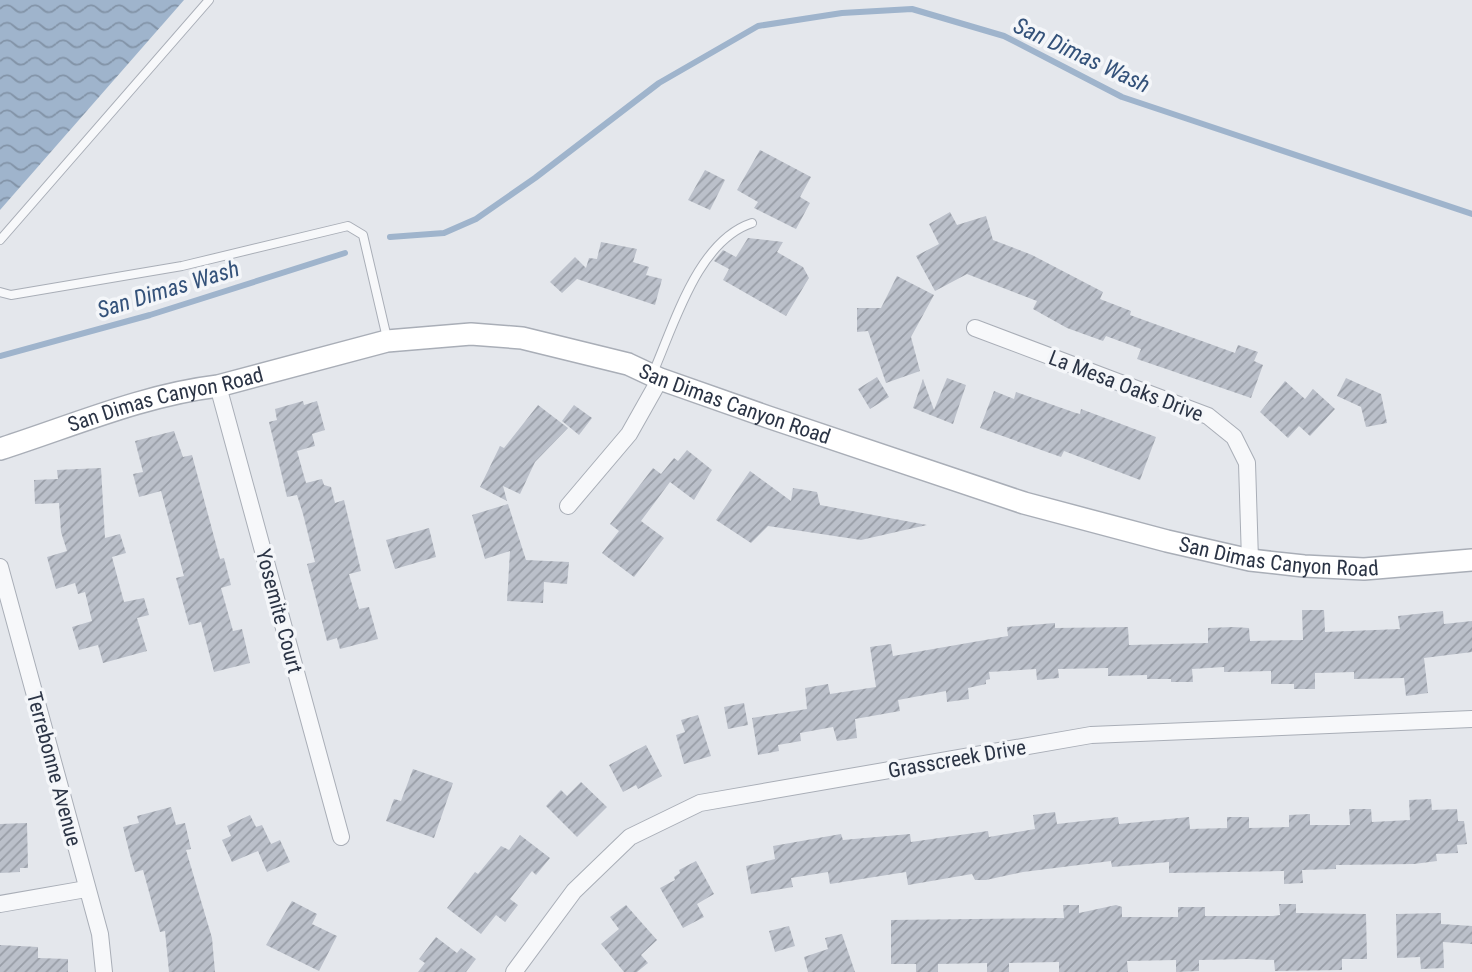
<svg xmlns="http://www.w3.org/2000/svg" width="1472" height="972" font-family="'Roboto Condensed',sans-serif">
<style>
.water{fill:url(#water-waves)}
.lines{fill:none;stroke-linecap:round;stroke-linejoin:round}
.stream{stroke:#9fb4cc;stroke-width:6}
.building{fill:url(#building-hatch)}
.lane-casing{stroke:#a9aeb7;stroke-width:10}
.street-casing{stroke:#a9aeb7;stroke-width:18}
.secondary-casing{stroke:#a9aeb7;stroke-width:24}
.lane{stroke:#f7f8fa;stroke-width:8}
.street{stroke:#f7f8fa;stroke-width:16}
.secondary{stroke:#fff;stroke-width:21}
.labels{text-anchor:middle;stroke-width:7;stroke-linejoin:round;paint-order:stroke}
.street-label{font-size:21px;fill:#2b3445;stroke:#f4f6f9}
.water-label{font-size:23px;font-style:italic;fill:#34527a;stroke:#f4f6f9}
</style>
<defs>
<pattern id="water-waves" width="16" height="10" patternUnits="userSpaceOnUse" patternTransform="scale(1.75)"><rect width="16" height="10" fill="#9fb4cc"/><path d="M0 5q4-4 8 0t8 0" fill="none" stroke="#8293a7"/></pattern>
<pattern id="building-hatch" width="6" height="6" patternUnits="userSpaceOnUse" patternTransform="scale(1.75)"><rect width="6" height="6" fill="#bbc0ca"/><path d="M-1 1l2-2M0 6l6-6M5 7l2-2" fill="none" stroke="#989da6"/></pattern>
</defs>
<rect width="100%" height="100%" fill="#e4e7ec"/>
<!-- water -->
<polygon class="water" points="0,0 184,0 0,210"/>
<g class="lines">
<!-- stream -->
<g class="stream">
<polyline points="390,237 444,233 476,219 535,178 659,83 758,26 842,13 912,9 1004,36 1122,97 1472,214"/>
<polyline points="0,356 150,315 345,253"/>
</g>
</g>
<!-- building -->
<g class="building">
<polygon points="760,150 811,177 800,197 810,203 796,229 754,208 758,202 737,190"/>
<polygon points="705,170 725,180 710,210 688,200"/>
<polygon points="950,212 957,225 986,216 993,240 1032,255 1103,292 1100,299 1131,311 1130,315 1235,353 1238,345 1258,352 1254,361 1263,365 1251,398 1137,359 1141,349 1106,336 1103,341 1067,328 1033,309 1037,301 967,274 935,291 916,256 939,244 929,224"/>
<polygon points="748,238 783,242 777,252 803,267 809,278 786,316 723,280 729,269 714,261 723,250 736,257"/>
<polygon points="601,242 637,249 633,262 649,267 646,275 662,279 655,305 577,279 562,293 550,282 575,257 586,268 589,258 597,259"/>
<polygon points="897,276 934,295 911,337 920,371 886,383 868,331 857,332 857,308 881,308"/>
<polygon points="877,377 889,397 870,409 858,389"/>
<polygon points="947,378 966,385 953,424 913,408 923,379 934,410"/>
<polygon points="1346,378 1381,394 1387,423 1366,427 1361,407 1337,396"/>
<polygon points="1285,381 1305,399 1313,389 1335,409 1310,436 1299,426 1288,438 1260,412"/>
<polygon points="994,391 1014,399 1016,392 1076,413 1080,414 1081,409 1156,437 1140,480 1064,451 1061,457 980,428"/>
<polygon points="303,401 304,405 317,401 325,430 312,434 315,446 297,451 306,483 322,479 324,485 331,487 335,503 344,500 361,571 349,574 359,609 369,607 378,639 340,649 337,638 327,641 307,564 315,562 303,514 297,495 287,497 269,422 277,420 275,409"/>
<polygon points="538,405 568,428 535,462 520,494 503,486 507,501 480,487 500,446 504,448"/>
<polygon points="574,405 592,418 579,435 562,421"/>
<polygon points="174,431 183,457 192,455 220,559 224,558 231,585 221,588 233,631 242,629 250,663 214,672 201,622 189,625 176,578 184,576 161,491 139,497 133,474 143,472 135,441"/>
<polygon points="687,450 712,470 694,500 670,482 641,521 664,538 634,577 602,553 619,531 610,524 653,468 661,474 674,458 678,461"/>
<polygon points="101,468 105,538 120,534 126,553 112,557 124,602 144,598 149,615 137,618 147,651 103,663 98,645 79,650 72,627 92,621 85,592 78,594 75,583 56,589 47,557 67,551 61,532 59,503 35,504 34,480 58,479 57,470"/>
<polygon points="750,471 791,501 793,488 817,492 820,505 927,525 861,540 768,526 751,543 716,520"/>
<polygon points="508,504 526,560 569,562 567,584 544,582 543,603 507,601 510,551 485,559 472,515"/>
<polygon points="429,528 436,557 395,569 386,540"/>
<polygon points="1302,610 1324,610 1325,632 1400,629 1398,616 1443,611 1444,624 1472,621 1472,652 1424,658 1428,693 1406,696 1404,678 1354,679 1354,672 1315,673 1315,689 1294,689 1294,684 1271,684 1271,671 1224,672 1224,667 1192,669 1193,682 1171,682 1171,679 1147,679 1147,675 1108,676 1108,668 1058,669 1059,678 1037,680 1036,669 989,672 990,679 986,680 986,684 968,688 969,699 947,702 946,691 898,700 900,711 855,719 857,738 837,741 833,727 800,733 801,741 778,745 779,751 758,755 752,718 807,709 805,688 828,684 830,694 876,687 870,647 891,644 893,656 1008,636 1007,627 1055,623 1055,628 1128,627 1129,645 1208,643 1208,628 1233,627 1249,628 1250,641 1303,640"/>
<polygon points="744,703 748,725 728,729 724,707"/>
<polygon points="698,715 711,756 684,764 676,735 685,732 681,720"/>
<polygon points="646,745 662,776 638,789 636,785 623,792 609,765"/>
<polygon points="413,769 453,783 434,838 386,821 394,799 401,801"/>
<polygon points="581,782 607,807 577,837 546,806 561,790 567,796"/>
<polygon points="1431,799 1432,810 1457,809 1458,821 1464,821 1467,844 1457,845 1458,853 1436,854 1437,861 1414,864 1336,865 1336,869 1302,870 1303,883 1284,884 1284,871 1169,873 1169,862 1112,867 1111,861 1023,872 986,880 975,880 972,874 908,885 906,872 830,884 828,872 791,878 793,887 751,894 746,866 775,859 773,846 841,834 843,840 910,834 911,842 988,831 989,837 1035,829 1033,815 1055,812 1057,824 1118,817 1119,824 1189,817 1190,829 1227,828 1227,817 1249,817 1249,828 1289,827 1289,815 1310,814 1310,825 1350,825 1349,809 1371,809 1372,822 1410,820 1409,800"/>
<polygon points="171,807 176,825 185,823 191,849 186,850 212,938 215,972 169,972 165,931 160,932 143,870 135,872 130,855 123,827 139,823 137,816"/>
<polygon points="250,815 256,827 262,825 271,844 280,840 290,862 267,872 258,851 232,862 222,840 231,836 227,826"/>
<polygon points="27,823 28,868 20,868 20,872 0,873 0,824"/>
<polygon points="520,835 550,858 536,875 532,871 510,899 518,905 505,922 496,915 481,934 447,908 475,872 478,874 501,846 509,850"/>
<polygon points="696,861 714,894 697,904 704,917 683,928 660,888 675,880 674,877 680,873 679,870"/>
<polygon points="292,901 317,914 312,924 337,936 319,971 266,945"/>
<polygon points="1279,904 1296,904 1296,913 1366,914 1367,959 1342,959 1342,970 1275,971 1274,960 1248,959 1199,960 1199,971 1176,972 1176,960 1127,961 1128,972 1059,972 1059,962 1009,963 1009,972 987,972 987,963 938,964 938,972 916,972 916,964 891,964 891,920 1064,918 1063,905 1079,905 1079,913 1116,905 1122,907 1122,917 1178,917 1178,907 1205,907 1205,916 1273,916 1280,915"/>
<polygon points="626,905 657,940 641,955 648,963 637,972 624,972 601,944 619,929 610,917"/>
<polygon points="1441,913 1441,924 1472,926 1472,944 1443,942 1444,968 1421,969 1420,957 1397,958 1396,914"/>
<polygon points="789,926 795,946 775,952 769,931"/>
<polygon points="842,934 855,972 808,972 804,957 828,949 825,938"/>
<polygon points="436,937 457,953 461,948 476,959 466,972 418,972 425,963 419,959"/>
<polygon points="0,945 38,947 38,958 68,959 68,972 0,972"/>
</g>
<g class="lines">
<!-- lane casing -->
<g class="lane-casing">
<g id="lane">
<polyline points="0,240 209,0"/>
<polyline points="0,292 11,295 182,266 348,226 363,235 387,338"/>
<path d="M652 375C674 326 697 241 752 223"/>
</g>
</g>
<!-- street casing -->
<g class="street-casing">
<g id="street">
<polyline points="975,328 1208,416 1234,437 1247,463 1250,560"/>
<polyline points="218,386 341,837"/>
<polyline points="568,506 629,434 660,379"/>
<polyline points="0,567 100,934 104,972"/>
<polyline points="0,904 86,889"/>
<polyline points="514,972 574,891 630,837 700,803 1091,735 1472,719"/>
</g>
</g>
<!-- secondary casing -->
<g class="secondary-casing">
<g id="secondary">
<path id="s1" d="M0 449C72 426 143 395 218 386L387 341 471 334 522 338 628 364 660 379 768 417 1024 503 1167 541 1250 560 1304 566 1364 569 1472 560"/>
</g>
</g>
<!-- lane -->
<use href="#lane" class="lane"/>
<!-- street -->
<use href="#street" class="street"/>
<!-- secondary -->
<use href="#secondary" class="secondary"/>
</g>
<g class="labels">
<!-- street labels -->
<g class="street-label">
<text transform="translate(1126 386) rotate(21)" y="7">La Mesa Oaks Drive</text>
<text dy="7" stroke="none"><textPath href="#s1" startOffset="173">San Dimas Canyon Road</textPath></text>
<text dy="7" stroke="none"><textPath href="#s1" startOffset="761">San Dimas Canyon Road</textPath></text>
<text dy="7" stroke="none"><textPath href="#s1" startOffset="1328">San Dimas Canyon Road</textPath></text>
<text transform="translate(279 611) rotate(75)" y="7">Yosemite Court</text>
<text transform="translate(957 759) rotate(-10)" y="7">Grasscreek Drive</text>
<text transform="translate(54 769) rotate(75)" y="7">Terrebonne Avenue</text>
</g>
<!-- water labels -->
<g class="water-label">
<text transform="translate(1082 55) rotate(25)" y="8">San Dimas Wash</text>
<text transform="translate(168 289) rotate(-17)" y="8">San Dimas Wash</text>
</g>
</g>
</svg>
